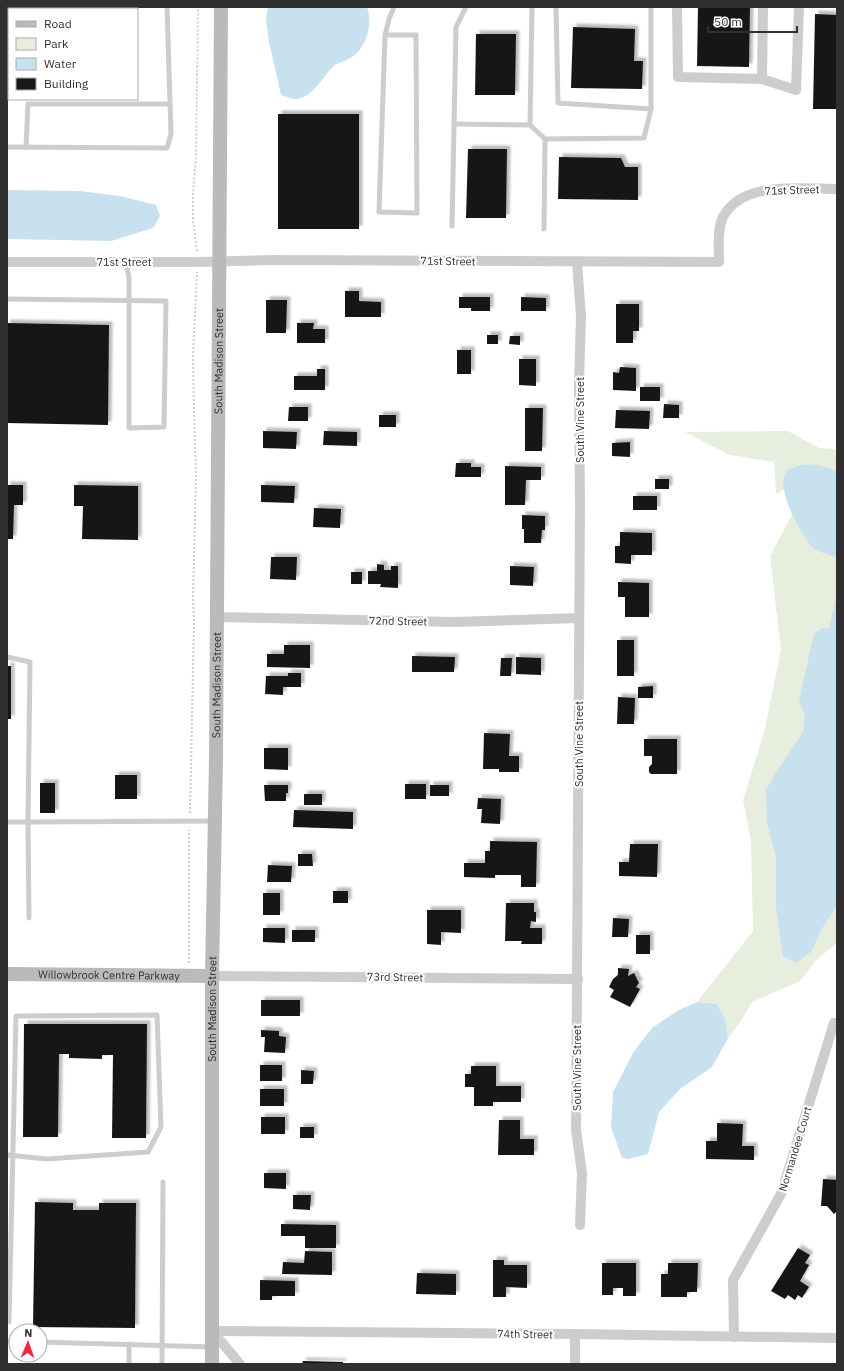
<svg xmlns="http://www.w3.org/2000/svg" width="844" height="1371" font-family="'IBM Plex Sans',sans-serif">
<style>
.green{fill:#e7eedd}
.water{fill:#c8e1ef}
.building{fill:#171717;filter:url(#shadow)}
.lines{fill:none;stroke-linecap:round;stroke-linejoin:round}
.path{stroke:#cdcdcd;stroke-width:2;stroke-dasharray:2 2;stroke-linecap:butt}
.lane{stroke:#cdcdcd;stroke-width:5}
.street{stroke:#cdcdcd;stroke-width:10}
.secondary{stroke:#bababa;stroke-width:14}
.labels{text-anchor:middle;stroke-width:4;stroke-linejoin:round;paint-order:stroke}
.street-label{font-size:11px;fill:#303030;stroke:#fff}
</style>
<defs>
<filter id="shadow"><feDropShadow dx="3.5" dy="-3.5" stdDeviation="1" flood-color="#0004"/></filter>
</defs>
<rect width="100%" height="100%" fill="#fff"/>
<!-- green -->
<polygon class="green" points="788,431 819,448 835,449 837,463 837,943 816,960 800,981 752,1002 741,1021 728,1038 725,1018 717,1004 697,1002 753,931 751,840 743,800 764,733 781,650 770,556 792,515 784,489 776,494 774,462 730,455 685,432"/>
<!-- water -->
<g class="water">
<path d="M268 7H367C373 24 367 47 352 57 347 61 340 62 335 65 322 76 313 100 293 99 289 98 285 96 281 95L269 42 266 19Z"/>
<polygon points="7,190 80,191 120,196 156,205 160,216 153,228 111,241 7,239"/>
<path d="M811 464 829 468 837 472V558C831 555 815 551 812 547 801 535 773 484 787 471 793 466 804 465 811 464Z"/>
<polygon points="837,594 837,905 821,930 812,951 796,963 783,956 776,909 776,857 767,823 766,790 775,774 803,732 805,716 799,701 814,633 823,628 829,629"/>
<polygon points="697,1002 717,1004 725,1018 728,1038 712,1067 680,1089 659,1112 648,1154 628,1159 622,1158 611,1127 613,1092 633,1053 652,1028 677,1011"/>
</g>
<!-- building -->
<g class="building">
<rect x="36" y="7" width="29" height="2"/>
<polygon points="698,7 750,7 749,67 697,66"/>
<rect x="7" y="12" width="2" height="30"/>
<polygon points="815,14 837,15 837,109 813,109"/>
<polygon points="573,27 635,29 634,61 643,61 642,89 571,88"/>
<polygon points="476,34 516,34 515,95 475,95"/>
<rect x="278" y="114" width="81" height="115"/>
<polygon points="468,149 507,149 506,218 466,218"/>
<polygon points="559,157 621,158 625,167 638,167 638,200 558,199"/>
<polygon points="345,291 359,291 359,301 381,302 381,317 345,317"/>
<polygon points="459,297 490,297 490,311 471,311 471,308 459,308"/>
<polygon points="521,297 546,298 546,311 521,311"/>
<polygon points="266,300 287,300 286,333 266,333"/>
<polygon points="616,304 639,304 639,331 633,331 633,343 616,343"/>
<polygon points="7,323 109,325 108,425 7,423"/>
<polygon points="297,323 314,323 313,329 325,329 325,343 297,343"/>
<rect x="487" y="335" width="11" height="9"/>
<polygon points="510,336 520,336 520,345 509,344"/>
<rect x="457" y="350" width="14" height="24"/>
<polygon points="519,359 536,359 536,386 519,385"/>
<polygon points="620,367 636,368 636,391 613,390 613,372 619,373"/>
<polygon points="317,369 325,369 325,390 294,390 294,376 317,376"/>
<rect x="640" y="387" width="20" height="14"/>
<polygon points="664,404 679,405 679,418 663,418"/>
<polygon points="289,407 308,407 308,421 288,421"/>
<polygon points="525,408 543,408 542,451 525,451"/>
<polygon points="616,410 650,411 649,429 615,428"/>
<rect x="379" y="415" width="17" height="12"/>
<polygon points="263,431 297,432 296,449 263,448"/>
<polygon points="324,431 357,432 357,446 323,445"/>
<polygon points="630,442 630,457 612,456 612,443"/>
<polygon points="456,463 471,463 471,467 481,467 481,477 455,477"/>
<polygon points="505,466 541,467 541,480 526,480 525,505 505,505"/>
<rect x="655" y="479" width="14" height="10"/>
<polygon points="7,485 23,485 23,505 14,505 13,539 7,539"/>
<polygon points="74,485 138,486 138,540 82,539 83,506 74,506"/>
<polygon points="261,485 295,486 294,503 261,502"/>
<rect x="633" y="496" width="24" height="14"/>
<polygon points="314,508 341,509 340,528 313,527"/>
<polygon points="522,515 545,516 545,530 542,530 541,543 524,543 524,529 522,529"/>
<polygon points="620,532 652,533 652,555 631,555 631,564 615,563 615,546 620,546"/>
<polygon points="271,557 297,557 296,580 270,579"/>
<polygon points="377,564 384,565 384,570 391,570 391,566 398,566 398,588 380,587 381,584 368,584 368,571 377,571"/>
<polygon points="510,566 534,567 533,586 510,585"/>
<rect x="351" y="572" width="11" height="12"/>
<polygon points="618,582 649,583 649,617 625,617 625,597 618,597"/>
<rect x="617" y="640" width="17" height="36"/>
<polygon points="284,645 310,645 310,668 267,667 267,654 284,654"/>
<polygon points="412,656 455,657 454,672 412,672"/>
<polygon points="516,657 541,658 541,675 516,674"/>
<polygon points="501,658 512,658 511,676 500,676"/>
<rect x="7" y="666" width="4" height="53"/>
<polygon points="288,673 301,673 301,687 283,687 283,695 265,694 266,676 288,676"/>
<polygon points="653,686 653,698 638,698 638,687"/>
<polygon points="618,697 635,698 634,724 617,724"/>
<polygon points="484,733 510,734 509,756 519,756 519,772 499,772 499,769 483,769"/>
<polygon points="644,739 677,739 677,774 651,774 649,772 649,767 652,764 652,756 644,756"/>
<polygon points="264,748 288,748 288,770 264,769"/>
<rect x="115" y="775" width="22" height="24"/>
<rect x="40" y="783" width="15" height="30"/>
<rect x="405" y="784" width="21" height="15"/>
<polygon points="264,785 288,785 288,793 286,793 286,801 265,801"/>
<rect x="430" y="785" width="19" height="11"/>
<rect x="304" y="794" width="18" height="11"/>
<polygon points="478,798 501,799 500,824 481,823 482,809 477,809"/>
<polygon points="294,810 353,812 353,829 293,827"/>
<polygon points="490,841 537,842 536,887 521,887 521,875 495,875 495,878 464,877 464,863 485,863 485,851 490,851"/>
<polygon points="630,844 658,844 657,877 619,876 619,862 629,862"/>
<polygon points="298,854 312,854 313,866 298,866"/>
<polygon points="268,865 292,866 291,882 267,882"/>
<rect x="333" y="891" width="15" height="12"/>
<rect x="263" y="893" width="17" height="22"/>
<polygon points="506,903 534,903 534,912 536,912 536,922 531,921 530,928 542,928 542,944 521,944 522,941 505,941"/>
<polygon points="427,910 461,910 461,933 441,932 441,945 427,944"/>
<polygon points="613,918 629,919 628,937 612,937"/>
<polygon points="263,928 285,928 285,943 263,942"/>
<rect x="292" y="930" width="23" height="12"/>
<rect x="636" y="935" width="14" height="19"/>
<polygon points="618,968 629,969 628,976 634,973 639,983 636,987 640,989 630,1007 610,997 614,990 609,987 613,979 618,975"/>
<rect x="261" y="1000" width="39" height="16"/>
<polygon points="24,1024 147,1024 146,1138 112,1138 113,1055 102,1055 102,1059 69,1058 69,1054 59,1054 58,1137 23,1137"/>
<polygon points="261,1030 279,1031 279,1036 286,1037 285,1053 264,1052 265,1037 261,1037"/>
<rect x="260" y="1065" width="22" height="16"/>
<polygon points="471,1066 496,1066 496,1086 521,1086 521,1102 493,1102 493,1106 474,1106 474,1087 465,1087 465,1074 471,1074"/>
<polygon points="301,1070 314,1071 313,1084 301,1084"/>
<rect x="260" y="1089" width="24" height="17"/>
<rect x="261" y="1117" width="24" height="17"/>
<polygon points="499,1120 520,1120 520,1139 534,1139 534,1155 498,1155"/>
<polygon points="717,1123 743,1124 742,1146 754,1146 754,1160 706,1159 706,1141 717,1141"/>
<rect x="300" y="1127" width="14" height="11"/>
<polygon points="264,1173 286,1173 286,1189 264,1188"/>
<polygon points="823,1179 837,1180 837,1211 834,1214 827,1206 821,1206"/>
<polygon points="293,1195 311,1195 310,1210 293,1209"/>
<polygon points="35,1202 73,1203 73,1210 99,1210 99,1203 136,1203 135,1328 33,1327"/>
<polygon points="281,1224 336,1225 336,1248 305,1248 305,1236 281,1236"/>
<polygon points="798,1248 810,1255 805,1263 809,1265 800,1281 809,1287 802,1298 798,1295 795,1300 788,1295 785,1299 771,1291"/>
<polygon points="305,1251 332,1252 332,1275 282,1274 283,1262 304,1263"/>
<polygon points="493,1260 504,1260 504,1265 527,1265 527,1288 506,1287 506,1297 493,1297"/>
<polygon points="602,1263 636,1263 636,1296 623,1296 623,1288 613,1288 613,1295 602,1295"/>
<polygon points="668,1263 698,1263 697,1292 687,1292 687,1297 661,1297 661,1274 668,1274"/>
<polygon points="417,1273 456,1274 456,1295 416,1294"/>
<polygon points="260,1280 295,1281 295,1296 272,1296 272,1300 260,1300"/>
<polygon points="303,1361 343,1362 343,1364 302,1364"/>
</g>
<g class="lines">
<!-- path -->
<g class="path">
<polyline points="197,251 193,221 193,194 196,156 198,7"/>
<polyline points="190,813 194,623 193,598 196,475 194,413 193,356 197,272"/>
<polyline points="189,963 189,830"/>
</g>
<!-- lane -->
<g class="lane">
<polyline points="556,7 558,103 651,109"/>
<polyline points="385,35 416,35 417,213 379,212 385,35 389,19 394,7"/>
<polyline points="7,53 9,53"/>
<polyline points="7,88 9,88"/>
<polyline points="454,124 530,125 532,7"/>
<polyline points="530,125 545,139 544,229"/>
<polyline points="545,139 644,138 651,109 651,7"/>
<polyline points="7,147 167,148 171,134 167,7"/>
<polyline points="26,147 28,104 169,104"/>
<polyline points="452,226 456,27 466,7"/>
<polyline points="7,299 166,301 164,427 129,428 129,278 126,262"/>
<polyline points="7,657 30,662 28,822 214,821"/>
<polyline points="7,822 28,822 29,918"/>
<polyline points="7,1155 47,1159 148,1152 161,1127 157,1015 16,1016 9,1322 7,1322"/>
<polyline points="7,1341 16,1341"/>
<polyline points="40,1342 211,1347"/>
<polyline points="129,1364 129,1344"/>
<polyline points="162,1364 163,1182"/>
</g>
<!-- street -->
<g class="street">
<polyline points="677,7 678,77 762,79 763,7"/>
<polyline points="762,79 796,90 799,7"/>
<path d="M7 262H197L273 260 719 262C719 250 717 228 723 217 742 180 803 189 837 189"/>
<polyline points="577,262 581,316 579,383 580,507 576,1130 582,1173 580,1225"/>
<polyline points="217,617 454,622 579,618"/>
<polyline points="212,976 578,979"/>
<polyline points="212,1331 575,1334 837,1338"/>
<polyline points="212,1331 240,1364"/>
<polyline points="734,1337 733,1280 781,1194 834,1023"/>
<polyline points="575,1364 575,1334"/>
</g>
<!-- secondary -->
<g class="secondary">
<path id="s1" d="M7 974 212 976"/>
<path id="s2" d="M212 1364V976L216 758 221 7"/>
</g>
</g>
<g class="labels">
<!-- street labels -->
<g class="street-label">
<text transform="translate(792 190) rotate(-2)" y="4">71st Street</text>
<text transform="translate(448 261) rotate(1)" y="4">71st Street</text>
<text x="124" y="266">71st Street</text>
<text dy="4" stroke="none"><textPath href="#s2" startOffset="1003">South Madison Street</textPath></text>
<text transform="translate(580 420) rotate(-90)" y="4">South Vine Street</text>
<text transform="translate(398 621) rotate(1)" y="4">72nd Street</text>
<text dy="4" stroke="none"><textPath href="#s2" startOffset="679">South Madison Street</textPath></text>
<text transform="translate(579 744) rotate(-90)" y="4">South Vine Street</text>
<text dy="4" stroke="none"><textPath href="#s1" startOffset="102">Willowbrook Centre Parkway</textPath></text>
<text transform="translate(395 977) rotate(1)" y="4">73rd Street</text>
<text dy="4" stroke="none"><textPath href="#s2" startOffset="355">South Madison Street</textPath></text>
<text transform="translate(577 1068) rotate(-90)" y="4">South Vine Street</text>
<text transform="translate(795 1149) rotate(-73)" y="4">Normandee Court</text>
<text transform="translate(525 1334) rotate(1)" y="4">74th Street</text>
</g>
</g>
<!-- border -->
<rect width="844" height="1371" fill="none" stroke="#303030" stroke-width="16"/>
<!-- legend -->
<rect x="8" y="8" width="130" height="92" fill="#ffffff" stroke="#acacac"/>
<rect x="16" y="21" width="20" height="6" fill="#bababa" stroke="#acacac"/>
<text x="44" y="28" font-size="12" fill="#303030">Road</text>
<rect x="16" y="38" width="20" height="12" fill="#e7eedd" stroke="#acacac"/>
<text x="44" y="48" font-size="12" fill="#303030">Park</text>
<rect x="16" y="58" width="20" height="12" fill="#c8e1ef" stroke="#acacac"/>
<text x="44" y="68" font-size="12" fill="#303030">Water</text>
<rect x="16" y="78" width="20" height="12" fill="#171717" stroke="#acacac"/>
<text x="44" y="88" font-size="12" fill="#303030">Building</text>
<!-- north arrow -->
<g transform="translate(28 1343) rotate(2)"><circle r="19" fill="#ffffff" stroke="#acacac"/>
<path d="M0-3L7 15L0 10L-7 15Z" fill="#f3263c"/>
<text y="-6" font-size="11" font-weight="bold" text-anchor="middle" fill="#303030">N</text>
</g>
<!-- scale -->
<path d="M708 26v6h89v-6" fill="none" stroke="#303030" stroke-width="2"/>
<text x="714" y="26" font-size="12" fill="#303030" stroke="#ffffff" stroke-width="3" paint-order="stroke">50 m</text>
</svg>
